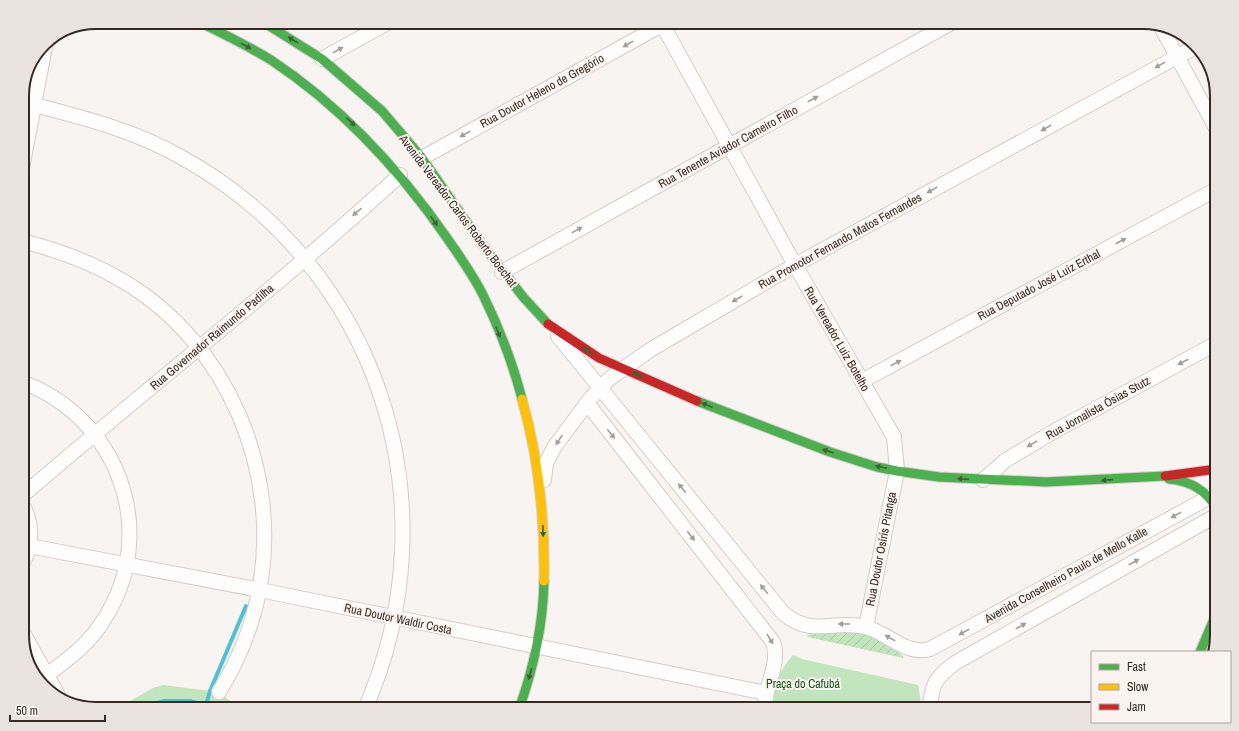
<svg xmlns="http://www.w3.org/2000/svg" width="1239" height="731" font-family="'Archivo Narrow',sans-serif">
<style>
.park{fill:#c2e5be}
.garden{fill:url(#garden-furrows)}
.lines{fill:none;stroke-linecap:round;stroke-linejoin:round}
.stream{stroke:#4cc2d5;stroke-width:4}
.street-casing{stroke:#d5ccc8;stroke-width:16}
.fast-casing{stroke:#d5ccc8;stroke-width:11}
.slow-casing{stroke:#d5ccc8;stroke-width:11}
.jam-casing{stroke:#d5ccc8;stroke-width:11}
.street{stroke:#fefdfd;stroke-width:14}
.fast{stroke:#4caf50;stroke-width:9}
.slow{stroke:#ffc107;stroke-width:9}
.jam{stroke:#c62828;stroke-width:9}
.oneway{fill:#3f5f35}
.oneway2{fill:#a49e9b}
.labels{text-anchor:middle;stroke-width:4;stroke-linejoin:round;paint-order:stroke}
.street-label{font-size:12px;fill:#372a23;stroke:#fbf3ef}
.park-label{font-size:12px;fill:#115a17;stroke:#fbf3ef}
.rim{fill:none;stroke:#372a23;stroke-width:2}
</style>
<defs>
<pattern id="garden-furrows" width="10" height="10" patternUnits="userSpaceOnUse"><rect width="10" height="10" fill="#c2e5be"/><path d="M-1 1l2-2M0 10L10 0M9 11l2-2" fill="none" stroke="#a7c5a3"/></pattern>
</defs>
<rect width="100%" height="100%" fill="#f8f4f2"/>
<!-- park -->
<g class="park">
<path d="M793 655 802 659 918 685 922 709H772C773 687 778 672 793 655Z"/>
<polygon points="163,685 219,692 240,709 116,709 153,688"/>
</g>
<!-- garden -->
<path class="garden" d="M847 630C869 634 886 642 903 656V658L808 637 807 635 828 631Z"/>
<g class="lines">
<!-- stream -->
<g class="stream">
<polyline points="206,705 210,691 246,606"/>
<polyline points="142,709 164,701 190,701 218,709"/>
</g>
<!-- street casing -->
<g class="street-casing">
<g id="street">
<polyline points="661,22 795,265 894,437 897,471 866,627"/>
<polyline points="1161,27 1217,130"/>
<polyline points="322,59 389,22"/>
<path d="M35 105C85 118 136 131 181 157 379 266 455 504 365 709"/>
<polyline points="422,158 667,22"/>
<polyline points="22,168 46,42"/>
<path d="M22 241C58 250 91 262 123 281 228 343 282 473 259 591 252 628 238 661 219 692"/>
<polyline points="502,272 953,22"/>
<path d="M558 336 783 613C813 638 832 619 865 627 888 632 905 656 930 649L1217 493"/>
<polyline points="862,381 1217,189"/>
<path d="M22 382C119 418 161 533 103 621 89 644 68 659 47 675"/>
<path d="M587 403 773 642C781 664 764 686 765 709"/>
<polyline points="544,480 546,463 555,446 590,399 609,379 650,350 795,265 1195,47"/>
<polyline points="983,480 1006,460 1053,432 1217,343"/>
<path d="M22 496C147 388 278 287 400 175"/>
<path d="M22 504C33 523 33 546 22 564"/>
<polyline points="29,546 260,590 766,693"/>
<polyline points="22,631 60,699"/>
<path d="M930 709C931 685 936 677 955 663L1217 515"/>
</g>
</g>
<!-- fast casing -->
<g class="fast-casing">
<g id="fast">
<path d="M199 22C224 34 248 46 271 60 342 107 399 169 447 238 460 257 474 276 484 297 500 330 513 364 522 399"/>
<polyline points="263,22 322,59 382,111 422,158 481,243 524,298 548,324"/>
<polyline points="697,401 830,452 877,467 897,471 939,477 1046,482 1165,476"/>
<path d="M1169 479C1191 481 1206 490 1217 509"/>
<polyline points="1200,652 1217,612"/>
<path d="M519 709C534 667 543 626 544 581"/>
</g>
</g>
<!-- slow casing -->
<g class="slow-casing">
<path id="slow" d="M522 399C539 459 545 519 544 581"/>
</g>
<!-- jam casing -->
<g class="jam-casing">
<g id="jam">
<polyline points="548,324 599,358 697,401"/>
<polyline points="1165,476 1217,469"/>
</g>
</g>
<!-- street -->
<use href="#street" class="street"/>
<!-- fast -->
<use href="#fast" class="fast"/>
<!-- slow -->
<use href="#slow" class="slow"/>
<!-- jam -->
<use href="#jam" class="jam"/>
</g>
<!-- one-way arrows -->
<defs><path id="oneway-solid" d="M-6-.8H1V-3.2L6.5 0L1 3.2V.8H-6Z"/></defs>
<g class="oneway">
<use href="#oneway-solid" transform="translate(293 40) rotate(-148)"/>
<use href="#oneway-solid" transform="translate(246 46) rotate(29)"/>
<use href="#oneway-solid" transform="translate(351 122) rotate(43)"/>
<use href="#oneway-solid" transform="translate(434 221) rotate(55)"/>
<use href="#oneway-solid" transform="translate(498 332) rotate(68)"/>
<use href="#oneway-solid" transform="translate(588 351) rotate(-149)"/>
<use href="#oneway-solid" transform="translate(638 375) rotate(-154)"/>
<use href="#oneway-solid" transform="translate(707 405) rotate(-158)"/>
<use href="#oneway-solid" transform="translate(828 451) rotate(-161)"/>
<use href="#oneway-solid" transform="translate(881 467) rotate(-168)"/>
<use href="#oneway-solid" transform="translate(963 479) rotate(-176)"/>
<use href="#oneway-solid" transform="translate(1107 480) rotate(176)"/>
<use href="#oneway-solid" transform="translate(543 531) rotate(88)"/>
<use href="#oneway-solid" transform="translate(530 674) rotate(107)"/>
</g>
<g class="oneway2">
<use href="#oneway-solid" transform="translate(628 44) rotate(151)"/>
<use href="#oneway-solid" transform="translate(338 50) rotate(-29)"/>
<use href="#oneway-solid" transform="translate(1160 65) rotate(151)"/>
<use href="#oneway-solid" transform="translate(813 99) rotate(-29)"/>
<use href="#oneway-solid" transform="translate(1046 128) rotate(151)"/>
<use href="#oneway-solid" transform="translate(465 134) rotate(151)"/>
<use href="#oneway-solid" transform="translate(932 190) rotate(151)"/>
<use href="#oneway-solid" transform="translate(357 212) rotate(139)"/>
<use href="#oneway-solid" transform="translate(577 230) rotate(-29)"/>
<use href="#oneway-solid" transform="translate(1121 241) rotate(-28)"/>
<use href="#oneway-solid" transform="translate(737 299) rotate(150)"/>
<use href="#oneway-solid" transform="translate(1183 362) rotate(152)"/>
<use href="#oneway-solid" transform="translate(896 363) rotate(-28)"/>
<use href="#oneway-solid" transform="translate(611 434) rotate(52)"/>
<use href="#oneway-solid" transform="translate(559 440) rotate(124)"/>
<use href="#oneway-solid" transform="translate(1032 444) rotate(149)"/>
<use href="#oneway-solid" transform="translate(682 488) rotate(-129)"/>
<use href="#oneway-solid" transform="translate(1176 515) rotate(151)"/>
<use href="#oneway-solid" transform="translate(691 536) rotate(52)"/>
<use href="#oneway-solid" transform="translate(1134 562) rotate(-29)"/>
<use href="#oneway-solid" transform="translate(764 589) rotate(-129)"/>
<use href="#oneway-solid" transform="translate(844 624) rotate(-180)"/>
<use href="#oneway-solid" transform="translate(1021 626) rotate(-29)"/>
<use href="#oneway-solid" transform="translate(964 632) rotate(151)"/>
<use href="#oneway-solid" transform="translate(890 638) rotate(-151)"/>
<use href="#oneway-solid" transform="translate(770 639) rotate(59)"/>
</g>
<g class="labels">
<!-- street labels -->
<g class="street-label">
<text transform="translate(542 91) rotate(-29)" y="4">Rua Doutor Heleno de Gregório</text>
<text transform="translate(728 147) rotate(-29)" y="4">Rua Tenente Aviador Carneiro Filho</text>
<text transform="translate(458 211) rotate(53)" y="4">Avenida Vereador Carlos Roberto Boechat</text>
<text transform="translate(840 241) rotate(-29)" y="4">Rua Promotor Fernando Matos Fernandes</text>
<text transform="translate(1039 285) rotate(-28)" y="4">Rua Deputado José Luiz Erthal</text>
<text transform="translate(212 337) rotate(-40)" y="4">Rua Governador Raimundo Padilha</text>
<text transform="translate(837 339) rotate(60)" y="4">Rua Vereador Luiz Botelho</text>
<text transform="translate(1098 408) rotate(-29)" y="4">Rua Jornalista Ósias Stutz</text>
<text transform="translate(881 549) rotate(-79)" y="4">Rua Doutor Osíris Pitanga</text>
<text transform="translate(1066 575) rotate(-29)" y="4">Avenida Conselheiro Paulo de Mello Kalle</text>
<text transform="translate(398 619) rotate(12)" y="4">Rua Doutor Waldir Costa</text>
</g>
<!-- park labels -->
<g class="park-label">
<text x="803" y="688">Praça do Cafubá</text>
</g>
</g>
<!-- crop -->
<path d="M0 0H1239V731H0ZM96 29H1143A67 67 0 0 1 1210 96V635A67 67 0 0 1 1143 702H96A67 67 0 0 1 29 635V96A67 67 0 0 1 96 29Z" fill="#ebe3df" fill-rule="evenodd"/>
<path class="rim" d="M96 29H1143A67 67 0 0 1 1210 96V635A67 67 0 0 1 1143 702H96A67 67 0 0 1 29 635V96A67 67 0 0 1 96 29Z"/>
<!-- legend -->
<rect x="1091" y="651" width="140" height="72" fill="#fbf3ef" stroke="#ada39d"/>
<rect x="1099" y="664" width="20" height="6" fill="#4caf50" stroke="#ada39d"/>
<text x="1127" y="671" font-size="12" fill="#372a23">Fast</text>
<rect x="1099" y="684" width="20" height="6" fill="#ffc107" stroke="#ada39d"/>
<text x="1127" y="691" font-size="12" fill="#372a23">Slow</text>
<rect x="1099" y="704" width="20" height="6" fill="#c62828" stroke="#ada39d"/>
<text x="1127" y="711" font-size="12" fill="#372a23">Jam</text>
<!-- scale -->
<path d="M10 715v6h95v-6" fill="none" stroke="#372a23" stroke-width="2"/>
<text x="16" y="715" font-size="12" fill="#372a23" stroke="#fbf3ef" stroke-width="3" paint-order="stroke">50 m</text>
</svg>
